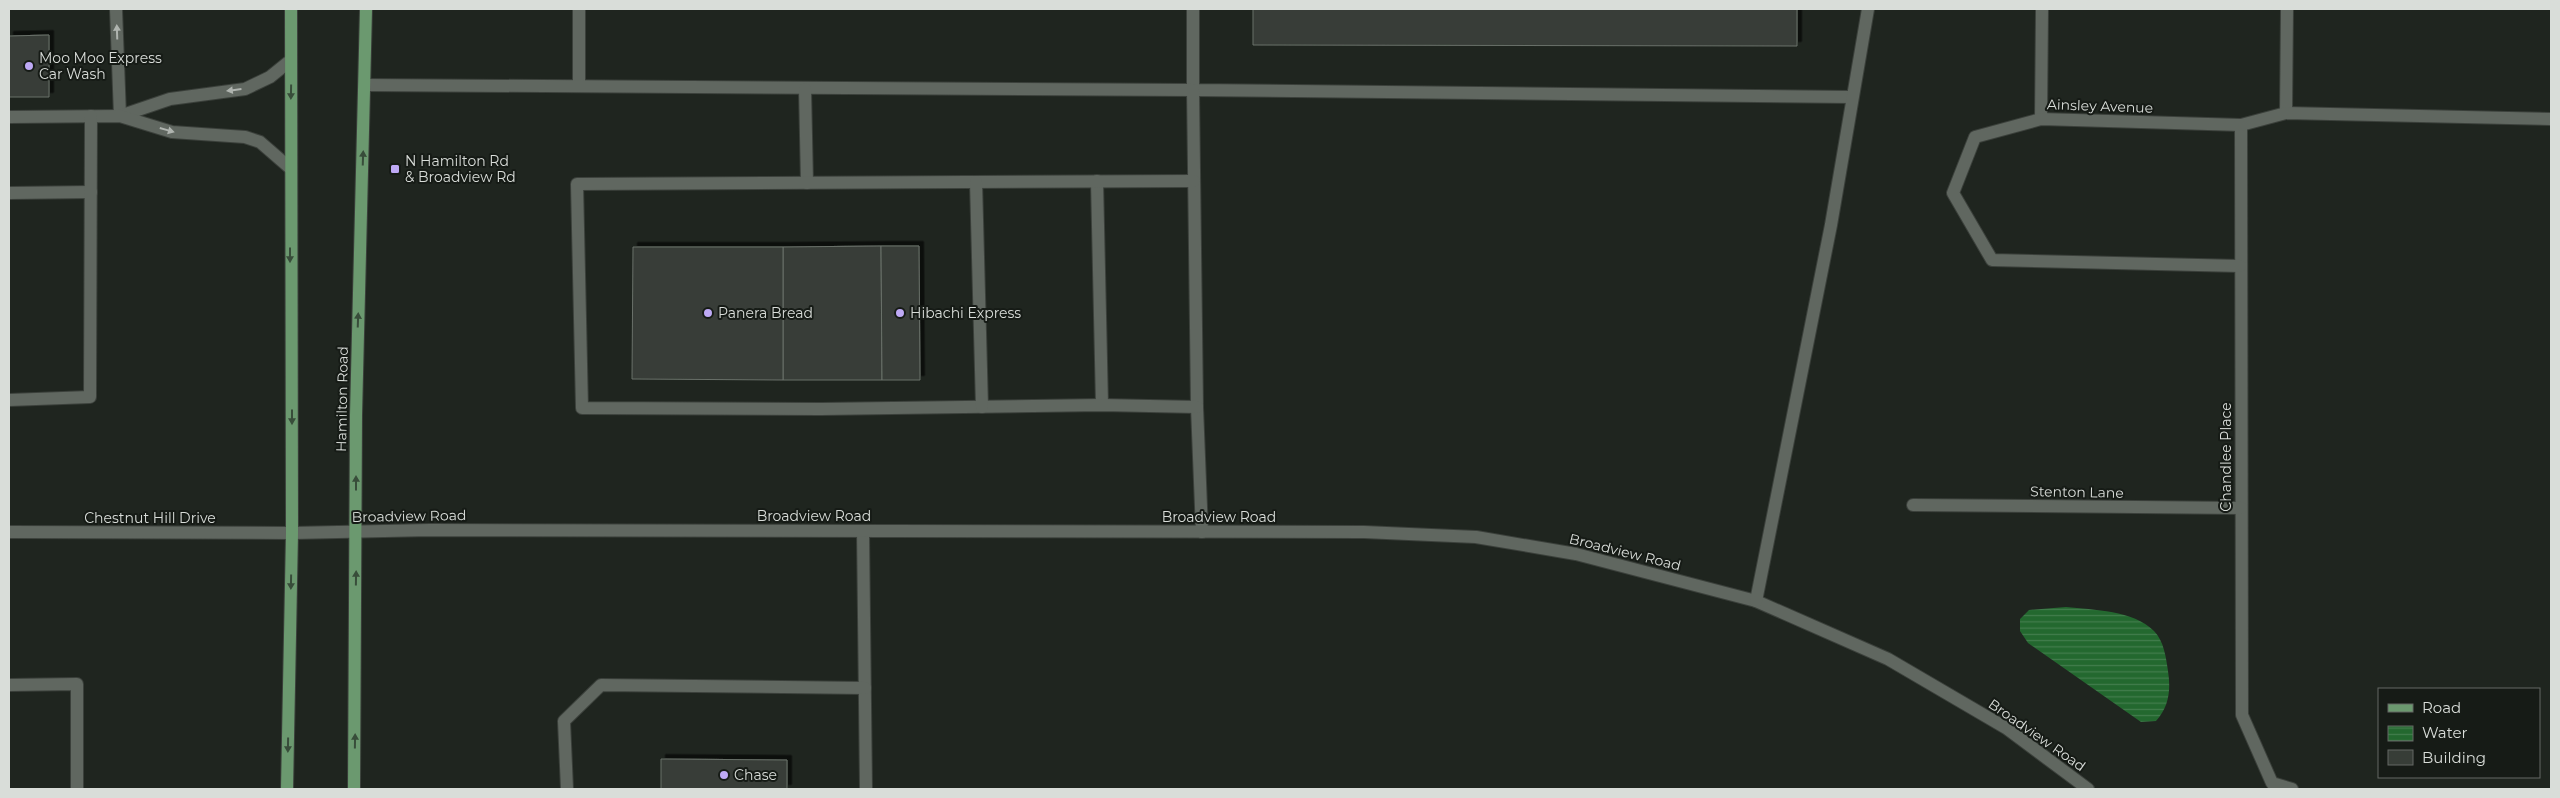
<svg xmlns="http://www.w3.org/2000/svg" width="2560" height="798" font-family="Montserrat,sans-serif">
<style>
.water{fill:url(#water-rules)}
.building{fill:#373d37;stroke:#6a716a;filter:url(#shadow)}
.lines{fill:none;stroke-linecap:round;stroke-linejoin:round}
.minor-casing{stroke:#3b403b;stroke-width:14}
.major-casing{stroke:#3b403b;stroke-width:14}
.minor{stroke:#606760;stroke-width:12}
.major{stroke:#6b996f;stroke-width:12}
.oneway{fill:#afb4af}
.oneway2{fill:#384d3a}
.poi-dot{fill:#bea9f5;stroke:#161b16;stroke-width:2}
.labels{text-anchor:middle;stroke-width:4;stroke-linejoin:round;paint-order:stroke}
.poi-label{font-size:14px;fill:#d9ddd9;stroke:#161b16;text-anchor:start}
.street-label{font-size:14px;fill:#d9ddd9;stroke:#161b16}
</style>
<defs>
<pattern id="water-rules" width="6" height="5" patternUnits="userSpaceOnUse" patternTransform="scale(1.25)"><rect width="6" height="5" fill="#23682f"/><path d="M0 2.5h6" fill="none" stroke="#427d4d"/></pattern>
<filter id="shadow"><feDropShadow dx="4.5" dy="-4.5" stdDeviation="0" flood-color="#0009"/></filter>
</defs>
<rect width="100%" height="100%" fill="#1f251f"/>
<!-- water -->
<path class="water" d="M2066 607C2094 610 2133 610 2154 631 2164 641 2166 658 2168 671 2171 690 2169 707 2156 721L2141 722 2028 643 2020 631V619L2029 610Z"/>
<!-- building -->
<g class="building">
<polygon points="1253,9 1797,9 1797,46 1253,45"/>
<polygon points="49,35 49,97 9,97 9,36"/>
<polygon points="881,246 882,380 783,380 783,247"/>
<polygon points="881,246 919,246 920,380 882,380"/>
<polygon points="633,247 783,247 783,380 632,379"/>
<polygon points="661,759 787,760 787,789 661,789"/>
</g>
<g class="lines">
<!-- minor casing -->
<g class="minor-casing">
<g id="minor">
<polyline points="116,9 120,116"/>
<polyline points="579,9 579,86"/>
<polyline points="1193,9 1193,90 1852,97"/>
<polyline points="365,85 1193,90 1197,407 1202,532"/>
<polyline points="805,89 807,183"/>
<polyline points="2286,113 2287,9"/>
<polyline points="120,116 170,99 245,89 270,77 291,60"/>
<polyline points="9,117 120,116 172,132 245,137 260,142 290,168"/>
<polyline points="2041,119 2042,9"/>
<polyline points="2241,125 2242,715 2272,783 2292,789"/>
<polyline points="1097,181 1102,405"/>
<polyline points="1194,181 577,184 582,408 821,409 1102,405 1197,407"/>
<polyline points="976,182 982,407"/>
<polyline points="9,193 91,192"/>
<polyline points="2240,266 1992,260 1953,193 1975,137 2041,119 2241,125 2286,113 2551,119"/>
<polyline points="9,400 90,397 91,116"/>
<polyline points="1913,505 2241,508"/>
<polyline points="863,531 866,789"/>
<polyline points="9,532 292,533 430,530 1364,532 1476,537 1576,554 1756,601 1888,659 2006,728 2088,789"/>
<polyline points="1756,601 1831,225 1868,9"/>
<polyline points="9,685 77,684 77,789"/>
<polyline points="567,789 564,721 601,685 865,688"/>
</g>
</g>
<!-- major casing -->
<g class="major-casing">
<g id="major">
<polyline points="287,789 292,533 291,9"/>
<polyline points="354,789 356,415 366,9"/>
</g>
</g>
<!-- minor -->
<use href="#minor" class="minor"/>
<!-- major -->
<use href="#major" class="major"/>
</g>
<!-- one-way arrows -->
<defs><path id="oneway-solid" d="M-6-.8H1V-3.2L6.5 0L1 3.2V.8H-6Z" transform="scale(1.25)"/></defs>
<g class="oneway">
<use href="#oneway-solid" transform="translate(117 32) rotate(-92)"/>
<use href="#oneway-solid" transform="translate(234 90) rotate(173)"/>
<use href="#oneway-solid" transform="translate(167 130) rotate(16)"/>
</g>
<g class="oneway2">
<use href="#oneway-solid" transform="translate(291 92) rotate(91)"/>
<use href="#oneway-solid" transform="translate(363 158) rotate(-88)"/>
<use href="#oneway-solid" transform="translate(290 255) rotate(90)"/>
<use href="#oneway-solid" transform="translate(358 320) rotate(-88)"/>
<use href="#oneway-solid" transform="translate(292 417) rotate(90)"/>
<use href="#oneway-solid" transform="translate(356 483) rotate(-90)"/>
<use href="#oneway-solid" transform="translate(356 578) rotate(-89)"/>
<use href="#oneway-solid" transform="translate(291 582) rotate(91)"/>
<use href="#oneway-solid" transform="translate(355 741) rotate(-89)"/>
<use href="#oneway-solid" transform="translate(288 745) rotate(91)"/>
</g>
<!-- markers -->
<g class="poi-dot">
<circle cx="29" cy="66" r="5"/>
<rect x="390" y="164" width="10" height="10" rx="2.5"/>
<circle cx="708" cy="313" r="5"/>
<circle cx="900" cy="313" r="5"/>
<circle cx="724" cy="775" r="5"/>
</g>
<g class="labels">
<!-- poi labels -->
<g class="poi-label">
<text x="39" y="63">Moo Moo Express<tspan x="39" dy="16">Car Wash</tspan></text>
<text x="405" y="166">N Hamilton Rd<tspan x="405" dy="16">&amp; Broadview Rd</tspan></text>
<text x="718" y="318">Panera Bread</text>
<text x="910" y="318">Hibachi Express</text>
<text x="734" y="780">Chase</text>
</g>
<!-- street labels -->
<g class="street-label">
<text transform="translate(2100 106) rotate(2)" y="5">Ainsley Avenue</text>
<text transform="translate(342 399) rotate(-89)" y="5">Hamilton Road</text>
<text transform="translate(2226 457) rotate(-90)" y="5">Chandlee Place</text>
<text transform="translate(2077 492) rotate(1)" y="5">Stenton Lane</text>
<text transform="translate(409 516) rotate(-1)" y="5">Broadview Road</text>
<text x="814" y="521">Broadview Road</text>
<text x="1219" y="522">Broadview Road</text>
<text x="150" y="523">Chestnut Hill Drive</text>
<text transform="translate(1625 552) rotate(14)" y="5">Broadview Road</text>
<text transform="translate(2037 735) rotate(35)" y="5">Broadview Road</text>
</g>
</g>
<!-- border -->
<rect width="2560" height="798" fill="none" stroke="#d9ddd9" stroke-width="20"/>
<!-- legend -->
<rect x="2378" y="688" width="162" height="90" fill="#161b16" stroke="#646964"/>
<rect x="2388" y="704" width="25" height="8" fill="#6b996f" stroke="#646964"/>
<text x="2422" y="713" font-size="15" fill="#d9ddd9">Road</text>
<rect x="2388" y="726" width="25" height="15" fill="url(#water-rules)" stroke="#646964"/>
<text x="2422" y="738" font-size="15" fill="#d9ddd9">Water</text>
<rect x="2388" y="750" width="25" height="15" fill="#373d37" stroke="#646964"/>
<text x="2422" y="763" font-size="15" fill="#d9ddd9">Building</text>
</svg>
